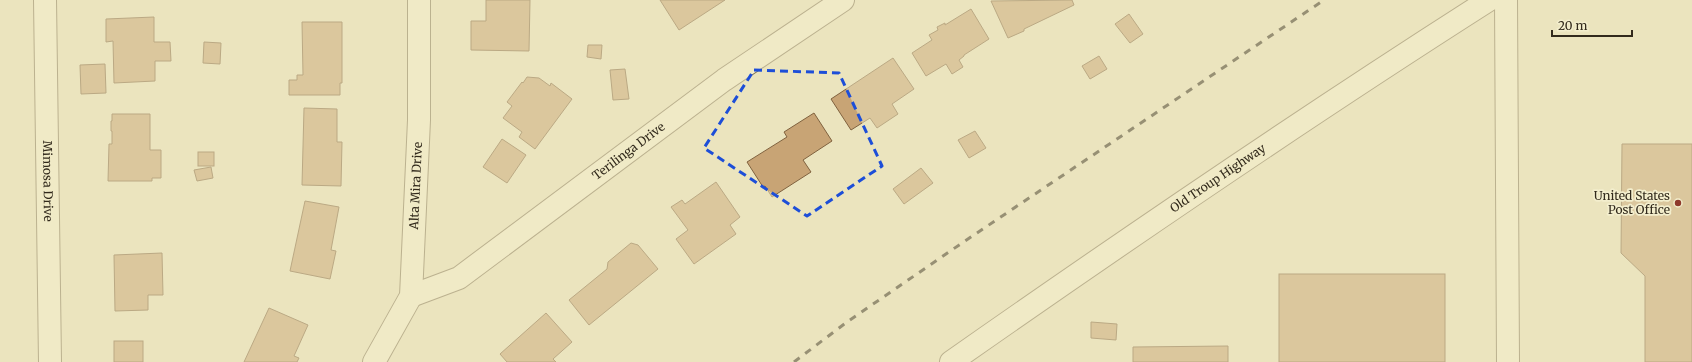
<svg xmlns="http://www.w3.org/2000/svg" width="1692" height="362" font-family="Merriweather,serif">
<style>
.building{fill:#c8a475;stroke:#80623f}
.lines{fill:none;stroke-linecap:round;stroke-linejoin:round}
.minor-casing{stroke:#827558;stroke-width:24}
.minor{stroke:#f7f1d0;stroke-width:22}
.rail{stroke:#322a1c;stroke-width:3;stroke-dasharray:7 7;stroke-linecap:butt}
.marked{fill:none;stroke:#1d4ed8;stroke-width:3;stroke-dasharray:8 5;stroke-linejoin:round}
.poi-dot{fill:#8e392b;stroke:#f3eecd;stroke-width:1.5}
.labels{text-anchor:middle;stroke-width:3.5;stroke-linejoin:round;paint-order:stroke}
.street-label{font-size:12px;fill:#322a1c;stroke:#f3eecd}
.poi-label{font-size:12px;fill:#322a1c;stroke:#f3eecd;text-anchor:end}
</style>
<rect width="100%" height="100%" fill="#ebe4be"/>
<!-- building -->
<g class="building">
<polygon points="486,0 530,0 529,51 471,50 471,21 486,21"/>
<polygon points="660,0 725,0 679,30"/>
<polygon points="1072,0 1074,5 1024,29 1024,31 1008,38 991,1"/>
<polygon points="971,9 989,39 964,55 964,56 959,60 963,67 952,74 946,64 926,76 912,53 932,40 929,35 938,30 937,27 945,23 945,25"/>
<polygon points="1129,14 1143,34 1130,43 1115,24"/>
<polygon points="154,17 154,42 170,42 171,61 155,61 155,81 114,83 113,41 106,42 106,19"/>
<polygon points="302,22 342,22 342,83 340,83 340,95 289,95 289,80 297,80 297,75 303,75"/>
<polygon points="204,42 221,43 220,64 203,63"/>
<polygon points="588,45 602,45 601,59 587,57"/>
<polygon points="1099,56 1107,69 1090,79 1082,66"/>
<polygon points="893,58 914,89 892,104 898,114 877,128 870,118 851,130 831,99"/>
<polygon points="105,64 106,93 81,94 80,65"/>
<polygon points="625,69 629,99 613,100 610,70"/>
<polygon points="527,77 539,78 550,86 551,83 572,99 535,149 519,137 522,132 503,118 512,106 507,102 522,82 523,83"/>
<polygon points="304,108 337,109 337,142 342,142 341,186 302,185"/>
<polygon points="814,113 832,141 803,160 811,172 772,197 765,186 763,187 747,162 787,137 784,132"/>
<polygon points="112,114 150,114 150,150 161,150 161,178 152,178 152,181 108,181 109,144 112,144 112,131 111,131 111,121 112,121"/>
<polygon points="975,131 986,148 969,158 958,140"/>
<polygon points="502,139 526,155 507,183 483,167"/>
<polygon points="1622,144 1692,144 1692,362 1645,362 1645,276 1621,253"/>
<rect x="198" y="152" width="16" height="14"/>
<polygon points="211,167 213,178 197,181 194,170"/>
<polygon points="921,168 933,183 904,204 893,189"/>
<polygon points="716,182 740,217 730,225 736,234 694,264 676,239 688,230 671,207 682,200 685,204"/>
<polygon points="305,201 339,207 331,250 336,251 330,279 290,271"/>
<polygon points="631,243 638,245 658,269 589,325 569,300 607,269 608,262"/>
<polygon points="162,253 163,295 148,295 148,310 115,311 114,255"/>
<rect x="1279" y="274" width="166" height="88"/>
<polygon points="269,308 308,325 294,356 299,358 297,362 244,362"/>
<polygon points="546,313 572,342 553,359 556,362 507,362 500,354"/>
<polygon points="1091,322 1117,324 1116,340 1091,338"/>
<rect x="114" y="341" width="29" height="21"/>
<polygon points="1228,346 1228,362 1133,362 1133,347"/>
</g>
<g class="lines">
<!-- minor casing -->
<g class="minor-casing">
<g id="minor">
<path id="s1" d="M45 0 50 362"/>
<polyline points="1506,0 1508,362"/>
<path id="s2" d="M411 296 459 278 724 80 843 0"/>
<path id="s3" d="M374 362 411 296 419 120V0"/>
<path id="s4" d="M951 362C1128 238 1307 116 1489 0"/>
</g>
</g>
<!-- minor -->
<use href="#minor" class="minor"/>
<!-- rail -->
<polyline class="rail" points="794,362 847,322 962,243 1324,0"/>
</g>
<!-- marked area -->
<path d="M0 0H1692V362H0ZM754 70 839 73 882 166 807 216 704 148Z" fill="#ebe4be" fill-opacity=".55" fill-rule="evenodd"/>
<path class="marked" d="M754 70 839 73 882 166 807 216 704 148Z"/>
<!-- markers -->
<circle class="poi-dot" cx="1678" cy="203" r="4"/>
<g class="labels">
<!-- street labels -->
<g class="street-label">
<text dy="4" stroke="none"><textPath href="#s2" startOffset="263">Terilinga Drive</textPath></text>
<text dy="4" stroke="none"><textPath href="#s4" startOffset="324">Old Troup Highway</textPath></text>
<text dy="4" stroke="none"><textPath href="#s1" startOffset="181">Mimosa Drive</textPath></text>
<text dy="4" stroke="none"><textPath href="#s3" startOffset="186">Alta Mira Drive</textPath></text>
</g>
<!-- poi labels -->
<g class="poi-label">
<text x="1670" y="200">United States<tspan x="1670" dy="14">Post Office</tspan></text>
</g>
</g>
<!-- scale -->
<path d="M1552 30v6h80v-6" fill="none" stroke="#322a1c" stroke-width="2"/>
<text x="1558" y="30" font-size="12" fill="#322a1c" stroke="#f3eecd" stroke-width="3" paint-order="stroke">20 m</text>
</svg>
